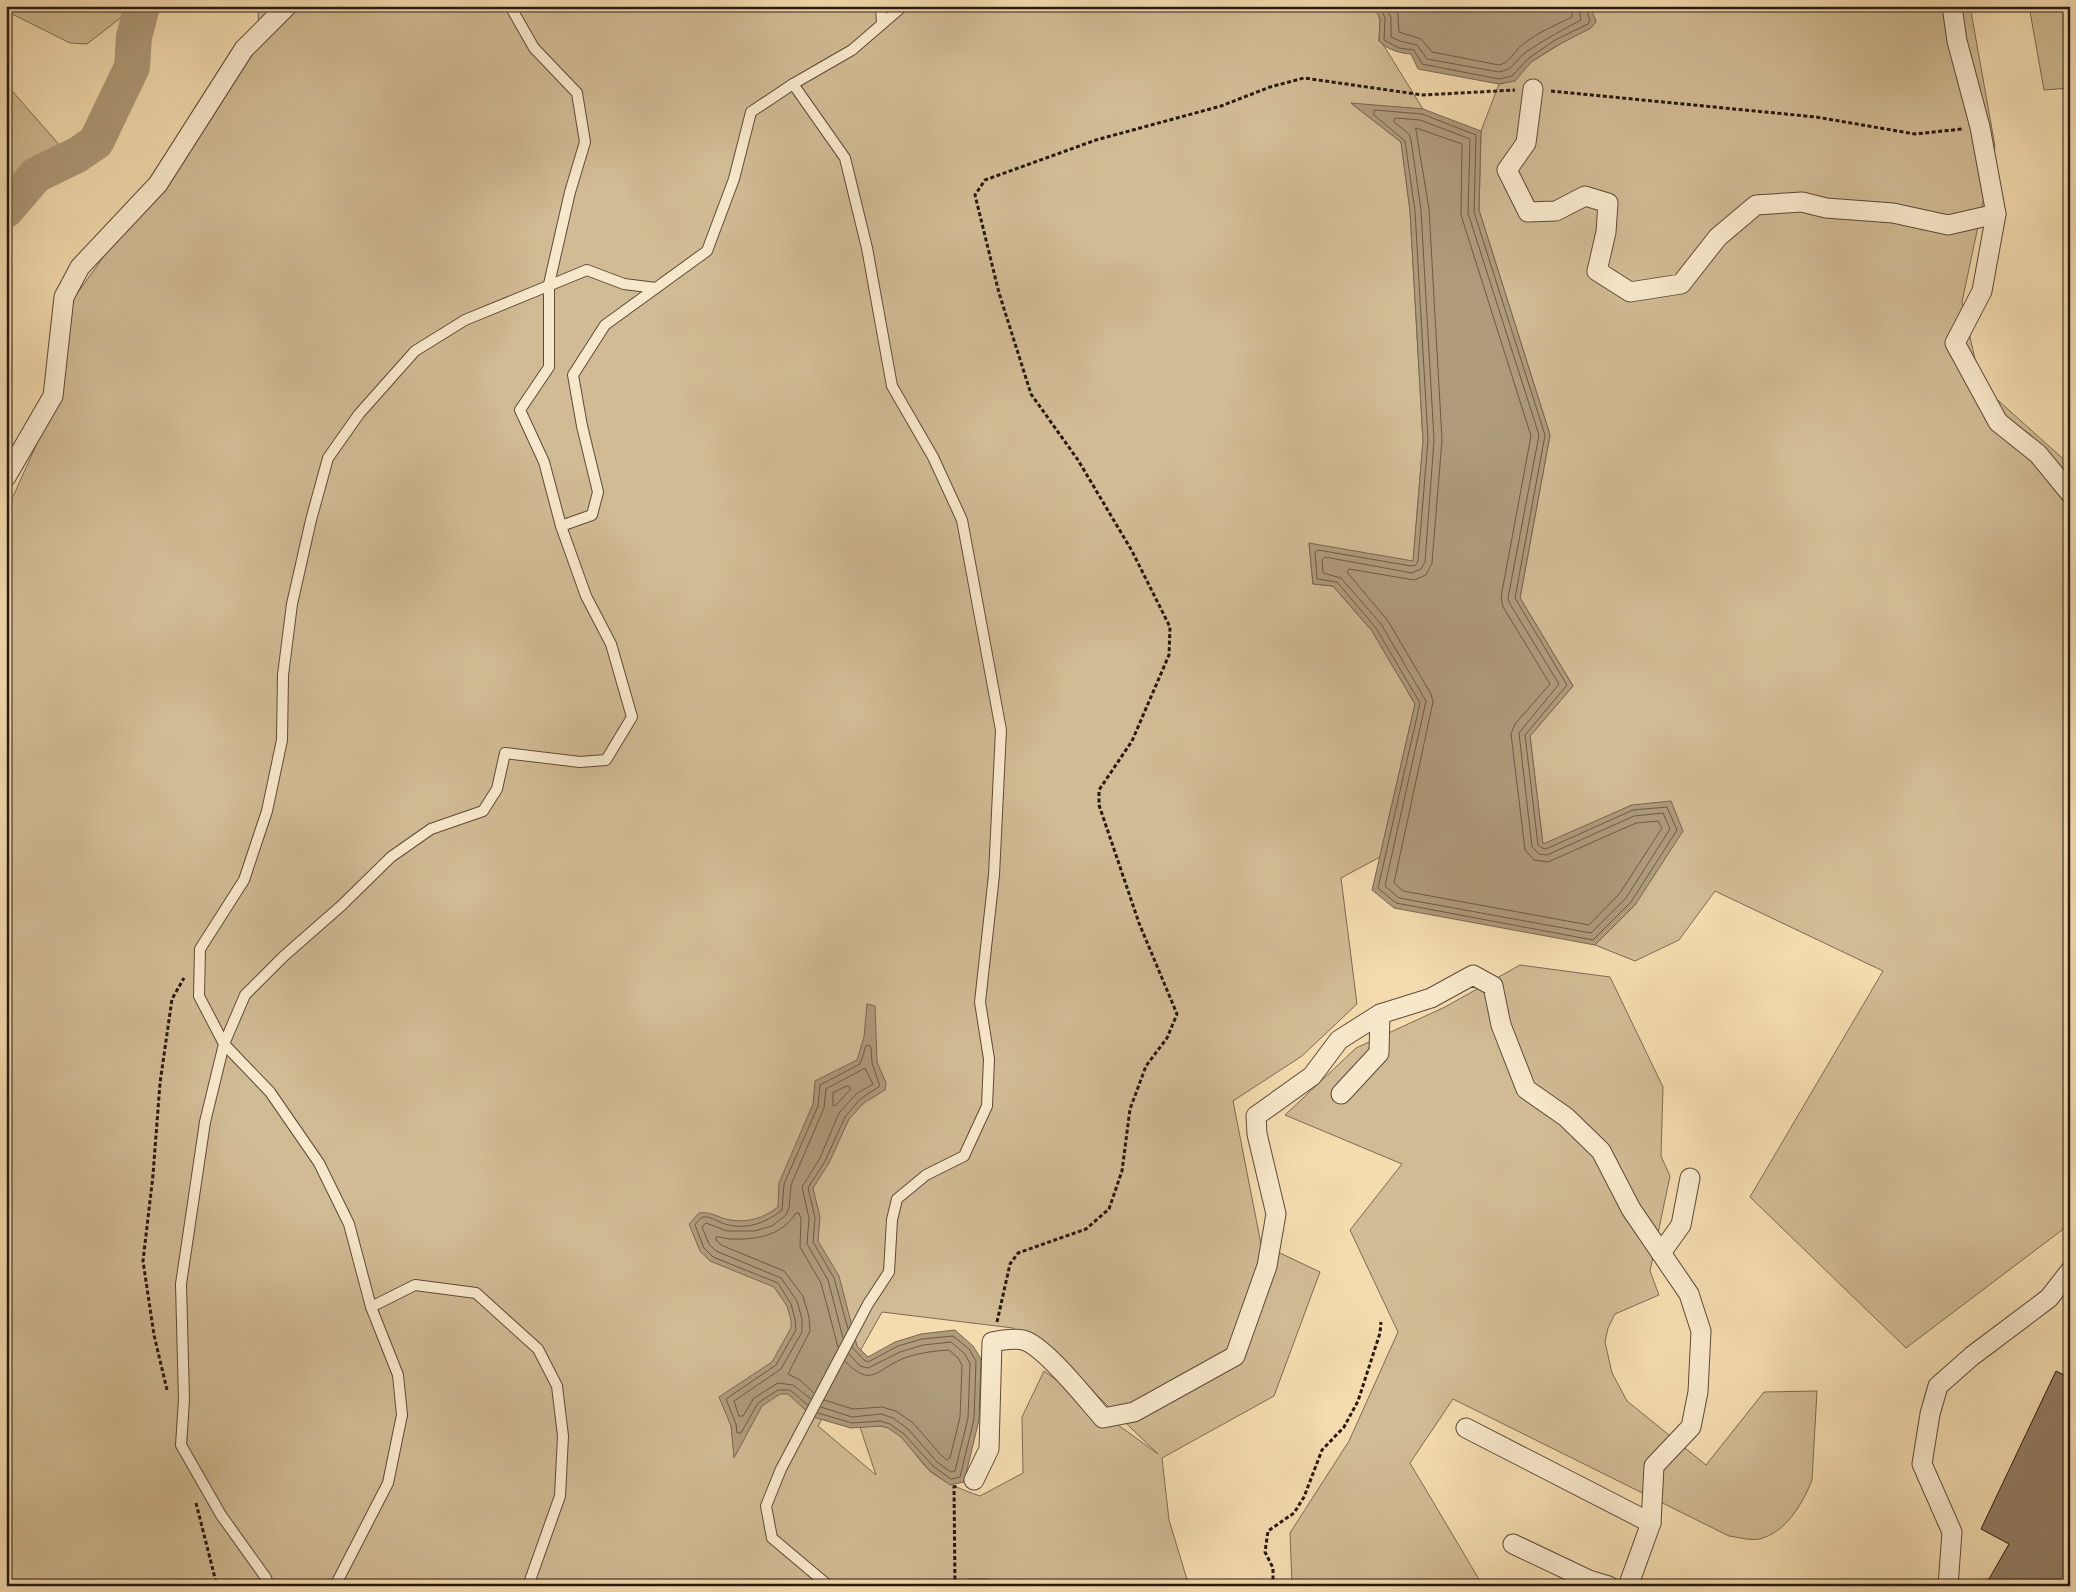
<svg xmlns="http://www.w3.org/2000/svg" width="2076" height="1592" font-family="'IM FELL DW Pica',serif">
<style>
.green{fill:#d1bb94;stroke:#7d6a54;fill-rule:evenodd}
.water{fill:#af9a7a;stroke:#796651}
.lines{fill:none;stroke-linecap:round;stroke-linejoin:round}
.shore{stroke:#6c5a46;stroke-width:1}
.river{stroke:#af9a7a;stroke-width:36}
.building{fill:#937e64;stroke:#291913}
.service-casing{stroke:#5c4a3a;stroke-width:12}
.minor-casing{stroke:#5c4a3a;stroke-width:21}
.path{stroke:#291913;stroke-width:3;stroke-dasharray:4 2.5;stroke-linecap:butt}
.service{stroke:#f8e8cb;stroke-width:10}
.minor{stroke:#f8e8cb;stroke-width:19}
</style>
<rect width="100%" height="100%" fill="#f4dcaf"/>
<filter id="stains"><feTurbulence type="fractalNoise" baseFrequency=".004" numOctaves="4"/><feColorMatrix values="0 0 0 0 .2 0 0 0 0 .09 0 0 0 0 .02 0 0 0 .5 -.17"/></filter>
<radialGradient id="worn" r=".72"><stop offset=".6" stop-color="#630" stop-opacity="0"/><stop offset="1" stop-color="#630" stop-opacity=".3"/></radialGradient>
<!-- green -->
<g class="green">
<polygon points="6,6 131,6 127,13 87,44 70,43 6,11"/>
<path d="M258 6H1374L1380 19 1379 41 1384 46 1423 109 1352 104 1401 142 1410 211 1423 441 1413 562 1309 544 1313 584 1333 586 1372 631 1415 704 1380 857 1341 878 1357 1004 1302 1056 1233 1101 1261 1244 1320 1272 1274 1396 1162 1458 1169 1520 1189 1586H998L988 1579H968L967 1586H6V512L63 386 71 302 259 40ZM882 1312 1013 1328 1057 1357 1158 1454 1044 1371 1022 1417 1023 1473 980 1496C962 1490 946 1483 931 1472 915 1459 903 1427 879 1426 873 1425 866 1427 860 1427L876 1475 818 1426Z"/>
<polygon points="1590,6 1970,6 1995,146 1962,302 1981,385 2070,465 2070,1224 1906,1348 1750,1197 1883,971 1715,891 1679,940 1635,961 1595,945 1635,905 1632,805 1543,845 1530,736 1573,686 1520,598 1550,435 1479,210 1481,131 1499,84 1515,80 1531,62 1596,22"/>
<polygon points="2029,6 2070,6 2070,88 2044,90"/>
<polygon points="6,84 70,157 6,221"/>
<path d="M1520 965 1610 977 1663 1087 1661 1156 1670 1176 1650 1271 1659 1295 1615 1314 1608 1328 1605 1342 1612 1373 1627 1401 1706 1465 1764 1392 1817 1391 1812 1480C1803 1503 1786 1533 1759 1539 1751 1541 1737 1537 1729 1536L1453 1399 1410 1463 1483 1586H1292L1290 1533 1349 1441 1398 1332 1350 1230 1402 1164 1285 1115 1356 1048 1445 1007Z"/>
</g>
<!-- water -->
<g class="water">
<path d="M1374 6H1590L1596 22 1591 28 1558 45 1531 62 1515 81 1499 84 1418 69 1411 54C1399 53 1388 50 1379 41L1380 19Z"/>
<polygon points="1351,103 1423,109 1481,131 1479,210 1550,435 1520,598 1573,686 1530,736 1543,844 1632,805 1671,801 1683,831 1635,905 1595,945 1394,908 1372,890 1415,704 1372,631 1333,586 1313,584 1309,543 1413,561 1423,441 1410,211 1401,142"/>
<path d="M867 1004 875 1006 877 1062 886 1083 885 1090 864 1103 849 1119 829 1163 813 1188 820 1217 818 1241 839 1276 857 1346 868 1357 895 1342 921 1334 955 1330 973 1346 981 1359 979 1420 964 1482 950 1485 929 1470 901 1437 888 1428 881 1426 851 1428 813 1417 788 1394H780L762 1406 734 1458 731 1426 719 1397 772 1362 791 1328V1320L787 1306 774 1287 710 1261 700 1251 689 1224 699 1213C711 1211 718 1218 730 1220 748 1223 764 1218 778 1207L779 1183 813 1104 815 1081 857 1060 864 1037Z"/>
</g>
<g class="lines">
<!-- shore -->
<g class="shore">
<polyline points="1380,6 1385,18 1384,40 1399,48 1414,50 1422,64 1499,79 1512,76 1529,58 1555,40 1588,24 1590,20 1585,6"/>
<path d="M1386 6 1391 18V37L1400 41 1417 45 1427 59 1499 72C1515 69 1515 60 1526 52 1544 40 1562 30 1581 20L1579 6"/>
<path d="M1395 6 1398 15 1399 32 1421 39 1432 52 1499 65C1508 63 1511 57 1517 50 1531 35 1554 26 1572 17V6"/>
<polygon points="1375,110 1422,114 1476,135 1474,212 1545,435 1515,598 1567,685 1525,735 1538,845 1542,848 1546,849 1633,810 1667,807 1677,830 1631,902 1593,940 1396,903 1378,888 1420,703 1376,628 1337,582 1317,579 1315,552 1318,550 1411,566 1416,565 1418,561 1428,440 1415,211 1405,141 1374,115"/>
<polygon points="1395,118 1420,120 1470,139 1468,213 1539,435 1508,598 1510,604 1559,684 1519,733 1532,847 1539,854 1547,855 1634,816 1663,813 1670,829 1626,898 1591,933 1399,898 1385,886 1426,701 1381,624 1341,578 1323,573 1322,560 1325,557 1412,573 1421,569 1425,562 1434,440 1421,210 1411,140 1409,134 1394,122"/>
<polygon points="1416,128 1462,144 1461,215 1531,436 1501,597 1503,607 1550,684 1515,724 1511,734 1525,850 1534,860 1548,862 1636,823 1658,821 1662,828 1620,893 1589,925 1403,891 1394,883 1433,702 1431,694 1388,621 1347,572 1349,569 1414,580 1426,575 1432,563 1442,440 1429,209"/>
<polygon points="847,1086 850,1087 850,1090 836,1105 833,1106 833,1093"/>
<path d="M814 1393 800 1380 788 1374 810 1331 809 1317 803 1296 784 1271 721 1245 716 1240V1237C720 1236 725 1239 731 1239 755 1240 782 1236 796 1213H799L801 1219 800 1247 821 1283 838 1347"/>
<polyline points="811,1399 793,1385 778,1383 754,1398 743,1416 739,1416 734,1401 781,1369 802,1332 802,1319 797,1301 781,1278 716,1251 709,1244 702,1227 706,1223 727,1231 754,1231 772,1226 786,1215 789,1208 791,1185 824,1108 826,1089 865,1068 873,1084 856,1094 839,1113 820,1158 802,1187 809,1218 807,1244 828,1280 843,1338"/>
<path d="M824 1400 853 1409 882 1407 896 1411 913 1423 942 1456 947 1460 950 1458 960 1417 962 1365 958 1358 949 1350C933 1351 917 1353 902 1359 875 1371 871 1388 845 1361"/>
<path d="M808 1405 790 1390H778L758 1403 741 1433H737L736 1424 726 1399 776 1365 796 1330 795 1319 791 1304 778 1283 713 1257 704 1248 695 1225C697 1222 700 1218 703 1217 709 1216 717 1221 722 1223 743 1231 765 1224 782 1210L784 1184 818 1106 820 1085 860 1064 866 1046 869 1045 871 1047 872 1063 880 1086 860 1099 845 1117 825 1161 808 1188 815 1218 813 1242 834 1278 848 1329"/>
<polyline points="821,1407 852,1417 881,1414 893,1418 908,1429 937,1462 951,1472 955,1471 968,1418 970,1363 964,1353 951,1342 923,1345 900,1352 868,1368 860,1366 849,1354"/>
<polyline points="818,1413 852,1423 880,1421 890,1424 904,1434 933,1466 951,1479 960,1477 974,1419 976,1361 969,1349 953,1336 922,1339 898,1346 868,1362 864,1360 852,1347"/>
</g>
<!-- river -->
<polyline class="river" points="6,210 36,175 77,155 96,142 132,67 134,37 142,6"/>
</g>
<!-- building -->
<polygon class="building" points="2056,1371 2070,1378 2070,1586 1985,1586 2009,1544 1981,1529"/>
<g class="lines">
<!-- service casing -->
<g class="service-casing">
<g id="service">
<polyline points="510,6 534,48 577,93 585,142 570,192 549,284 549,367 520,410 544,462 561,526"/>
<polyline points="881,6 882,24"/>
<polyline points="371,1307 415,1285 476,1293 538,1349 557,1386 563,1436 560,1496 528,1586"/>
<polyline points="269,1586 266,1578 221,1515 181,1445 184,1400 181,1284 205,1122 224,1044 245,995 284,956 341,906 391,857 431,829 483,811 497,789 505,753 580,762 606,760 632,717 611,644 586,596 561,526 592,515 598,492 582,426 573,375 605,325 707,251 734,179 751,112 793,84"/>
<polyline points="335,1586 388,1483 402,1415 398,1375 371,1307 349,1224 319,1163 270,1092 224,1044 199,996 200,949 244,880 267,811 282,740 283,675 292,604 311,520 328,458 359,414 415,351 465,320 587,270 624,284 656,288"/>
<polyline points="829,1586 772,1538 766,1506 781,1469 868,1304 889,1272 892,1220 897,1199 926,1175 964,1156 987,1106 989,1059 980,1002 994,875 1001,730 962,520 933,457 892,386 867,248 845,158 793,84 852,50 903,6"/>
</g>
</g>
<!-- minor casing -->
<g class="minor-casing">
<g id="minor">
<polyline points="1952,6 1957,41 1980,127 1996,214 1982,291 1955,343 1998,422 2038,454 2070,493"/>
<polyline points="1533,89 1526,143 1507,170 1528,212 1556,211 1585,196 1608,203 1606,232 1597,271 1630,292 1681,284 1718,237 1756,205 1802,202 1826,208 1893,213 1948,225 1996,214"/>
<polyline points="6,477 53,396 64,297 80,267 158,184 244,49 287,6"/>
<polyline points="1341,1094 1379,1053 1380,1014"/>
<polyline points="1661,1253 1681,1225 1690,1178"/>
<polyline points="1466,1428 1651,1523"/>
<path d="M974 1480 989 1449 992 1342C1001 1340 1013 1338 1023 1340 1044 1345 1087 1400 1103 1418L1134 1412 1235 1356 1267 1266 1276 1214 1257 1134 1256 1116 1312 1076 1339 1040 1380 1014 1431 998 1473 975 1493 986 1501 1025 1526 1089 1566 1117 1601 1151 1631 1209 1689 1294 1701 1331 1698 1392 1691 1427 1654 1466 1651 1523 1630 1581 1632 1586"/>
<polyline points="1513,1544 1589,1580 1609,1586"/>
<polyline points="1948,1586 1952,1532 1922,1464 1930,1414 1938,1386 1972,1356 2049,1298 2070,1271"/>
</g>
</g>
<!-- path -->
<g class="path">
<polyline points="1551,91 1816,117 1915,134 1962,129"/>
<polyline points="997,1322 1010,1264 1018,1253 1086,1229 1109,1209 1122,1171 1130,1109 1146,1066 1167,1038 1177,1014 1139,923 1099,805 1099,790 1132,741 1169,655 1170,627 1132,551 1078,460 1031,394 999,293 975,195 985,180 1096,140 1221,106 1270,87 1304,78 1423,95 1515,90"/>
<polyline points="167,1390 154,1335 143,1261 153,1175 160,1083 172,999 184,978"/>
<polyline points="196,1503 217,1586"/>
<polyline points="955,1586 954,1487 958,1486"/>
<polyline points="1273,1586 1273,1568 1265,1552 1268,1531 1294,1513 1304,1497 1322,1450 1344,1427 1358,1401 1380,1333 1381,1322"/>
</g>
<!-- service -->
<use href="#service" class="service"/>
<!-- minor -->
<use href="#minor" class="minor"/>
</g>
<!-- margin -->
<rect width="2076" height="1592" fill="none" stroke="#f4dcaf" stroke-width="25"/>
<rect x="8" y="8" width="2061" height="1577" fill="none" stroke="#291913" stroke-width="2.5"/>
<rect x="12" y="12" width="2051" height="1567" fill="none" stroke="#291913"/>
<rect width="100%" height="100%" filter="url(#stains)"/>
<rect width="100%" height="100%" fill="url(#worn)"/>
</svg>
